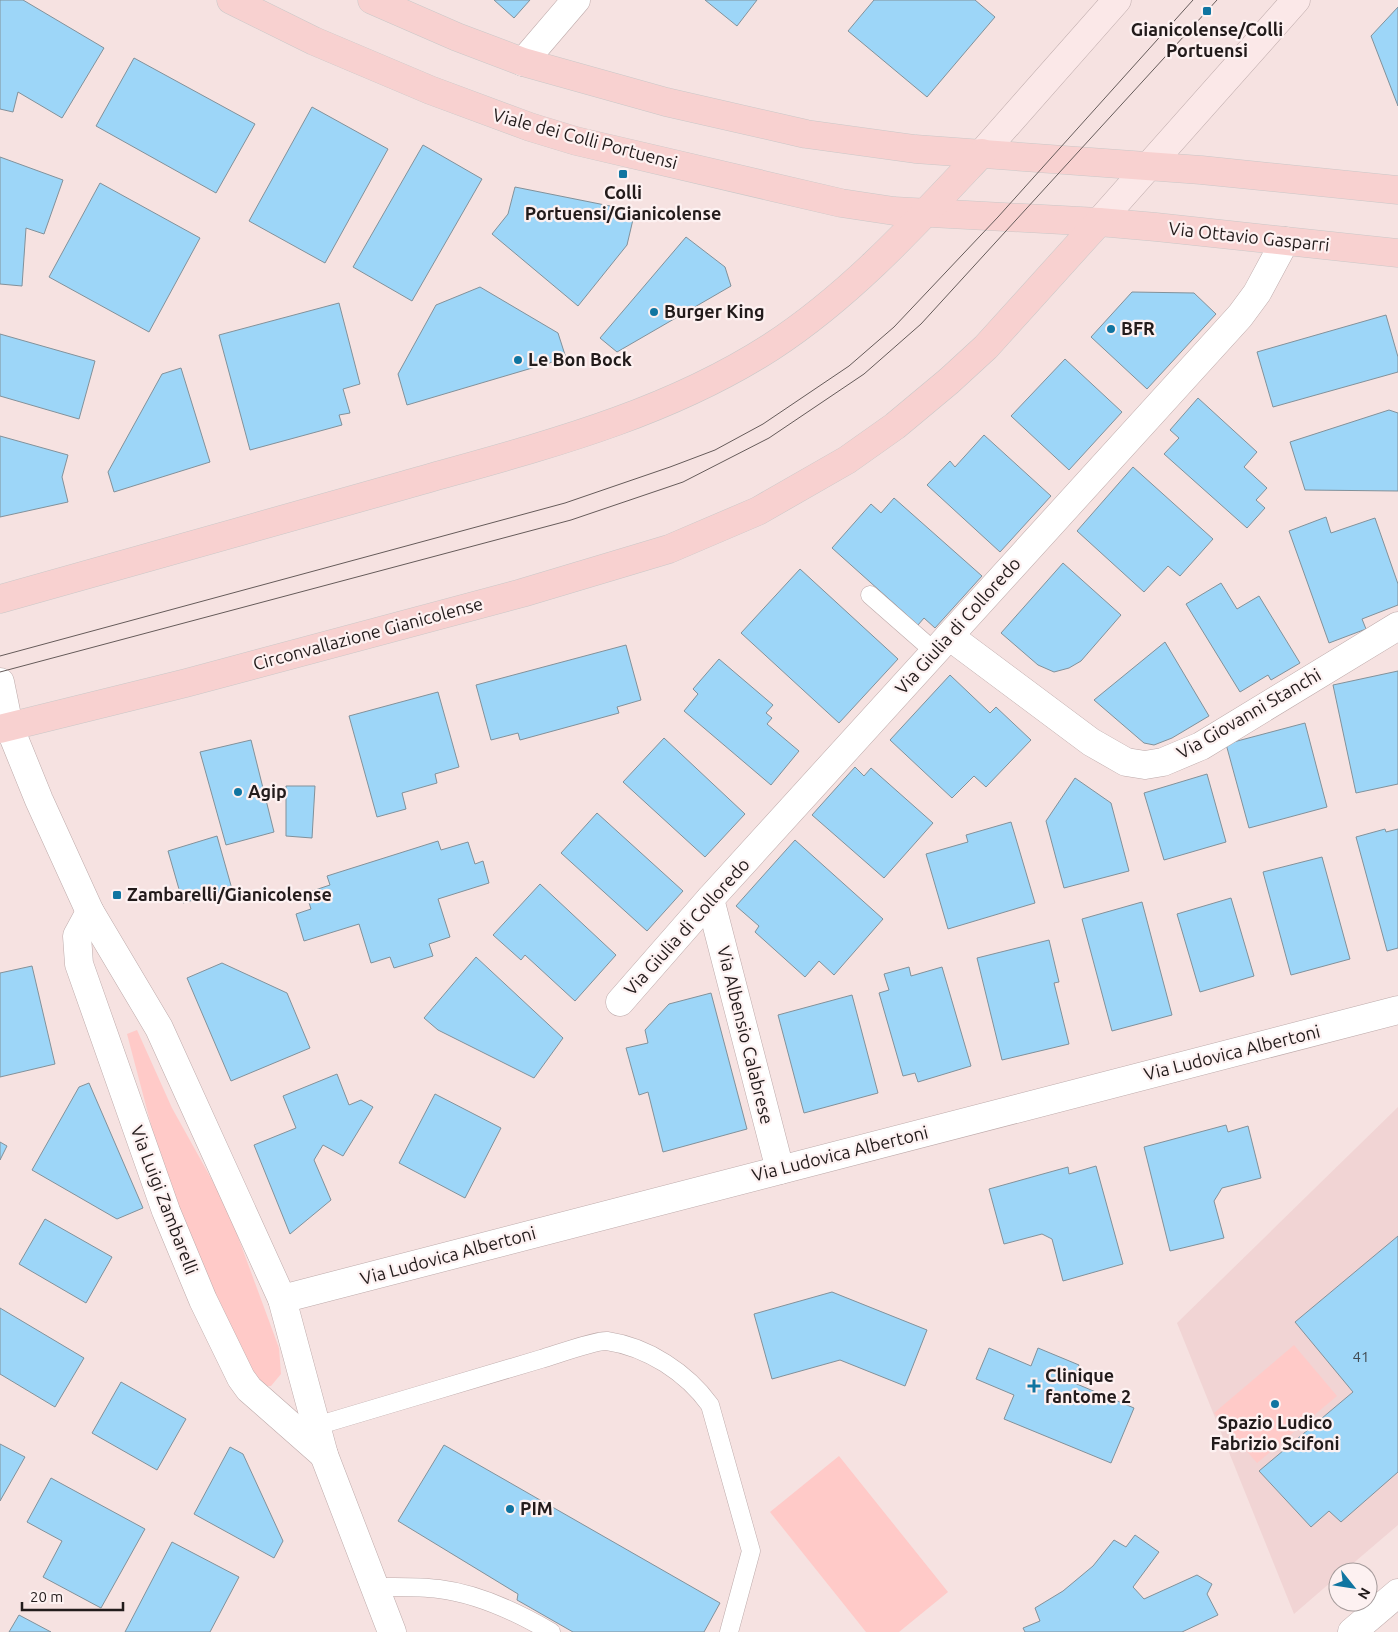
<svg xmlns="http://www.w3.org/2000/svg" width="1398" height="1632" font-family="Ubuntu,sans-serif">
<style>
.built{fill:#f1d4d4}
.green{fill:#ffcac8}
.building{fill:#9dd6f8;stroke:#82919a}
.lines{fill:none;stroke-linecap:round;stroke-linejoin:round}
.service-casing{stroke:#bdaaaa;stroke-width:19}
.minor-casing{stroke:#bdaaaa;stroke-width:29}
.tertiary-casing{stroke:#bdaaaa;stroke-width:29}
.secondary-casing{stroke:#bdaaaa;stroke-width:29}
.primary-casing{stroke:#cac8c8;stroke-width:29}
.service{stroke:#fff;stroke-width:18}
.minor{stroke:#fff;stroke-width:28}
.tertiary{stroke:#fff;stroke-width:28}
.secondary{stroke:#fbe8e8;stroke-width:28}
.primary{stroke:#f8d1d0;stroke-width:28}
.tram{stroke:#665b5a;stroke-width:1}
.poi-dot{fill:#1075a1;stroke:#fdf1f1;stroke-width:2}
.labels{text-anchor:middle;stroke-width:4.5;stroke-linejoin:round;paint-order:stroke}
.number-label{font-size:15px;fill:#414a52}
.poi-label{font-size:18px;font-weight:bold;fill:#221b1b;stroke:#fdf1f1;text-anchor:start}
.street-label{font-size:18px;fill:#221b1b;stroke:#fdf1f1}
</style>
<rect width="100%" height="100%" fill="#f6e2e1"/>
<!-- built -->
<polygon class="built" points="1398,1107 1398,1525 1343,1572 1338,1572 1338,1576 1294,1614 1177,1323"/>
<!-- green -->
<g class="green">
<polygon points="137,1030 172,1108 227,1207 279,1348 281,1374 271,1386 264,1386 252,1376 168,1189 127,1034"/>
<polygon points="1294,1345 1337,1396 1257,1463 1214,1413"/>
<polygon points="839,1456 948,1592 899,1632 866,1632 770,1512"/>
</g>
<!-- building -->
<g class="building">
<polygon points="0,0 23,0 104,48 62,118 18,92 13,112 0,109"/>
<polygon points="494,0 530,0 514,18"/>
<polygon points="705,0 757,0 737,26"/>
<polygon points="874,0 975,0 995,17 927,97 848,31"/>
<polygon points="1398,7 1398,106 1371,36"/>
<polygon points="134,58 255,124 216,193 96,126"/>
<polygon points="312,107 388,149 325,263 249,221"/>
<polygon points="423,145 482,179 412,301 353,267"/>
<polygon points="0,157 63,180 44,234 26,228 22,286 0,284"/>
<polygon points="100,183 200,238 149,332 49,277"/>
<polygon points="515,187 635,211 627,245 578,306 492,234 508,214"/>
<polygon points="686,237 725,267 731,286 617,352 600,338"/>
<polygon points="480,287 558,333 566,358 407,405 398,374 436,305"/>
<polygon points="1132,292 1194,293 1216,314 1147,389 1091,337"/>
<polygon points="339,303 360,384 343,389 350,413 339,415 342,425 250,450 219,335"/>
<polygon points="1386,315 1398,357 1398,372 1273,407 1257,352"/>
<polygon points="0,334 95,361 79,419 0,396"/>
<polygon points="1065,359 1122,412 1069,470 1011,416"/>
<polygon points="181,368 210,462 114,492 108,472 162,374"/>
<polygon points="1198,398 1257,452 1244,467 1267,488 1256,500 1265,508 1247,528 1164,454 1179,438 1170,430"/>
<polygon points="1389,410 1398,413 1398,491 1305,490 1290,442"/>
<polygon points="984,435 1051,496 1000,552 927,485 950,461 955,467"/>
<polygon points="0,436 68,455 62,477 68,502 0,517"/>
<polygon points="1133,467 1213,539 1180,576 1168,566 1144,592 1077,531"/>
<polygon points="894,498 982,576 935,628 924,618 918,625 832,548 871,504 881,513"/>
<polygon points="1326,517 1331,533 1375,518 1398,584 1398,605 1362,619 1366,629 1329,643 1289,531"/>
<polygon points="1063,563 1121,615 1081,661 1069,668 1054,672 1038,665 1001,633"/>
<polygon points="800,569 898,659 839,723 741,633"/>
<polygon points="1221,583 1237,609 1259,596 1300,663 1271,680 1268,675 1240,692 1186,604"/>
<polygon points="1165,642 1209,716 1172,738 1154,745 1144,743 1094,700"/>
<polygon points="626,645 641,700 617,707 619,713 520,740 518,733 491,740 476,685"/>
<polygon points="719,659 773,705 766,713 772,718 767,724 799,751 771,785 684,711 698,694 693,689"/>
<polygon points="1398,671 1398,784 1356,793 1333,685"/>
<polygon points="950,675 990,713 996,707 1031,740 986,787 974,776 952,798 890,740"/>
<polygon points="438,692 459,767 435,774 437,783 402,793 406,809 377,817 349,716"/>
<polygon points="1305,723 1327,807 1249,828 1226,744"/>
<polygon points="664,738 745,814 705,857 623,782"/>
<polygon points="251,740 274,832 226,845 200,752"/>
<polygon points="855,767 864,776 871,768 933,823 884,878 812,815"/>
<polygon points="1207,774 1226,842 1164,860 1144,793"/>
<polygon points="1075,778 1111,803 1129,871 1064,888 1046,821"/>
<polygon points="286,786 315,786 312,838 286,836"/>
<polygon points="597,813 683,891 647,931 561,853"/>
<polygon points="1011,822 1035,903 948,929 926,854 968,842 966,835"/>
<polygon points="1385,829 1386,832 1398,829 1398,948 1387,951 1356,837"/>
<polygon points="217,836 232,889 183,903 168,851"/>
<polygon points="795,840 883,919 834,975 819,961 805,977 755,932 759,926 736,906"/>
<polygon points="438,841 441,850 468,842 475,864 483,861 489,883 438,899 450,937 429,944 433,956 394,968 390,957 371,963 359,924 304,941 296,914 311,909 306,893 330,885 327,876"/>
<polygon points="1322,857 1350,959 1291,975 1263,872"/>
<polygon points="540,884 616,955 575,1001 525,955 521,960 493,935"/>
<polygon points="1231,898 1254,976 1200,992 1177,914"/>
<polygon points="1142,902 1172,1015 1112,1031 1082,919"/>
<polygon points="1049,940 1059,982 1054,983 1069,1044 1002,1060 977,958"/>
<polygon points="476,957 563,1038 534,1078 438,1030 424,1018"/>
<polygon points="222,963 287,993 310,1048 231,1081 187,978"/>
<polygon points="32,966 55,1064 0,1077 0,973"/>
<polygon points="909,967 911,976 942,967 971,1066 918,1082 915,1073 903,1076 879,993 889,990 884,974"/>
<polygon points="711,993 747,1129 663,1152 648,1092 639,1095 626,1048 648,1043 645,1030 669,1004"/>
<polygon points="852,995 878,1093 804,1113 778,1015"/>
<polygon points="337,1074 349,1105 361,1100 373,1107 343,1156 323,1145 314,1160 331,1200 290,1234 254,1145 296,1128 283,1096"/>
<polygon points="89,1083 143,1208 117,1219 32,1170 79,1087"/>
<polygon points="435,1094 501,1128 465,1198 399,1163"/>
<polygon points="1226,1125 1228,1132 1248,1126 1261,1178 1222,1188 1214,1201 1224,1238 1170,1251 1144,1147"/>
<polygon points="0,1142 7,1146 0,1160"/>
<polygon points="1096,1166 1123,1264 1063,1281 1052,1239 1042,1234 1004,1244 989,1189 1068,1167 1069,1174"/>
<polygon points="45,1219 112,1257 86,1303 19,1264"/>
<polygon points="1398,1236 1398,1472 1341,1522 1329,1511 1311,1527 1259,1471 1353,1392 1295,1322"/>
<polygon points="832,1292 927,1330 905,1386 840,1360 772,1379 754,1314"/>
<polygon points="0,1308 84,1358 55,1407 0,1374"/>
<polygon points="989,1348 1031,1366 1038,1348 1079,1365 1072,1382 1134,1408 1111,1463 1004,1419 1014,1395 976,1379"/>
<polygon points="121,1382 186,1419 157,1470 92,1433"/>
<polygon points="0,1444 25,1457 0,1501"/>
<polygon points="444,1445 720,1603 704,1632 573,1632 517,1600 518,1594 398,1521"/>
<polygon points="230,1447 243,1454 283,1541 274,1558 194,1514"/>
<polygon points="51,1478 145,1529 101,1608 43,1577 62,1541 27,1522"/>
<polygon points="1135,1535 1159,1552 1133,1587 1144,1599 1197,1575 1212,1584 1207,1594 1218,1615 1182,1632 1025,1632 1023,1628 1040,1621 1035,1608 1063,1591 1093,1566 1114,1540 1126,1547"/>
<polygon points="172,1542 239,1577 210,1632 125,1632"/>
<polygon points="19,1615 51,1632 9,1632"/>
</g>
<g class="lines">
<!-- service casing -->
<g class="service-casing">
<g id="service">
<polyline points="870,595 935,652"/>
<path d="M316 1426C391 1404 466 1381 541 1359 555 1355 596 1340 607 1341 648 1347 687 1373 710 1405L751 1551 729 1632"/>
<path d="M373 1587C395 1587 418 1586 439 1589 479 1594 517 1612 551 1632"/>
</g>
</g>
<!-- minor casing -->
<g class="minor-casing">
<g id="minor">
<polyline points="523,62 576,0"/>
<polyline points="949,636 1091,742 1126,762 1145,765 1163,762 1201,746 1398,626"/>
<polyline points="710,899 780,1170"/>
<polyline points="90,912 77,936 79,964 166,1211 203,1300 241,1378 249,1389 324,1455"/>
<polyline points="620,1002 710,899 1240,316 1257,293 1285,241"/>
<polyline points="1352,1632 1398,1593"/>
</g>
</g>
<!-- tertiary casing -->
<g class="tertiary-casing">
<g id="tertiary">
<polyline points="0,682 9,726 39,800 90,912 159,1028 282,1299 324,1455 392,1632"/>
<polyline points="282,1299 1398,1010"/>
</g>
</g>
<!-- secondary casing -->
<g class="secondary-casing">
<g id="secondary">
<polyline points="982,153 1117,0"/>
<polyline points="1099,222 1296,0"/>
</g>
</g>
<!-- primary casing -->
<g class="primary-casing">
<g id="primary">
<polyline points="231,0 314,41 430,90 530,127 576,141 841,203 894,211 1099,222 1156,227 1398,253"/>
<polyline points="372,0 457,37 523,62 666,102 806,134 915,149 1201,170 1398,190"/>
<path d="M0 599C135 562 270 524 405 485 531 449 659 419 771 347 851 295 917 222 982 153"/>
<polyline points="0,729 186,683 522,593 669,549 758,511 847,460 895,426 949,381 986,347 1099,222"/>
</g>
</g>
<!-- service -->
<use href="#service" class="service"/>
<!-- minor -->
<use href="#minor" class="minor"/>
<!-- tertiary -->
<use href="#tertiary" class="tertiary"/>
<!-- secondary -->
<use href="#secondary" class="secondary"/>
<!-- primary -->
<use href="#primary" class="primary"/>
<!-- tram -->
<g class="tram">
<polyline points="0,656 565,503 670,467 715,450 763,424 849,366 894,327 998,217 1193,0"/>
<polyline points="0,672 571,520 683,482 769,438 864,374 921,324 1217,0"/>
</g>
</g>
<!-- markers -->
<g class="poi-dot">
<rect x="1202" y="6" width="10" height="10" rx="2.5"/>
<rect x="618" y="169" width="10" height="10" rx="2.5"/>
<circle cx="654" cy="312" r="5"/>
<circle cx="1111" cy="329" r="5"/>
<circle cx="518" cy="360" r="5"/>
<circle cx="238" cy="792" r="5"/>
<rect x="112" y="890" width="10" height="10" rx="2.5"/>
<path d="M1031.5 1378.5h5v5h5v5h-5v5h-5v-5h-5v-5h5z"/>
<circle cx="1275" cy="1404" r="5"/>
<circle cx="510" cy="1509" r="5"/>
</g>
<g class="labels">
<!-- number labels -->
<g class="number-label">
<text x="1361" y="1362">41</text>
</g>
<!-- poi labels -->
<g class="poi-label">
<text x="1207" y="36" text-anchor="middle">Gianicolense/Colli<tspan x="1207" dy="21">Portuensi</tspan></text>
<text x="623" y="199" text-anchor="middle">Colli<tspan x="623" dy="21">Portuensi/Gianicolense</tspan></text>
<text x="664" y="318">Burger King</text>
<text x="1121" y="335">BFR</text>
<text x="528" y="366">Le Bon Bock</text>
<text x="248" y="798">Agip</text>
<text x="127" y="901">Zambarelli/Gianicolense</text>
<text x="1045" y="1382">Clinique<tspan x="1045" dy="21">fantome 2</tspan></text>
<text x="1275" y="1429" text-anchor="middle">Spazio Ludico<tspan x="1275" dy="21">Fabrizio Scifoni</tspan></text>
<text x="520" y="1515">PIM</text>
</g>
<!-- street labels -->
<g class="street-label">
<text transform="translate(585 139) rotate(15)" y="6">Viale dei Colli Portuensi</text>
<text transform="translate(1249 237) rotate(6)" y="6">Via Ottavio Gasparri</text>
<text transform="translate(958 626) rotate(-48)" y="6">Via Giulia di Colloredo</text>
<text transform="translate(368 634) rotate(-15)" y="6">Circonvallazione Gianicolense</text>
<text transform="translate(1249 714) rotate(-30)" y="6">Via Giovanni Stanchi</text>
<text transform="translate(687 927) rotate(-48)" y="6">Via Giulia di Colloredo</text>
<text transform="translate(745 1035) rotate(76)" y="6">Via Albensio Calabrese</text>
<text transform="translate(1232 1053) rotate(-14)" y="6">Via Ludovica Albertoni</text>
<text transform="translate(840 1154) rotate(-14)" y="6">Via Ludovica Albertoni</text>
<text transform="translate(164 1200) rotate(69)" y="6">Via Luigi Zambarelli</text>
<text transform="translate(448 1256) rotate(-15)" y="6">Via Ludovica Albertoni</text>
</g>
</g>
<!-- north arrow -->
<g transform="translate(1353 1587) rotate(120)"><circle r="24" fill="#fdf1f1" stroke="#a59b9b"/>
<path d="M0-4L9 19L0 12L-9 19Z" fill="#1075a1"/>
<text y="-8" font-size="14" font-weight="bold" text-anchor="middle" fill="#221b1b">N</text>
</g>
<!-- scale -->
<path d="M22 1602v8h101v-8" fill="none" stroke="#221b1b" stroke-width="2.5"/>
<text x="30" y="1602" font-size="15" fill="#221b1b" stroke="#fdf1f1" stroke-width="4" paint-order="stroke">20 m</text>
</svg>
